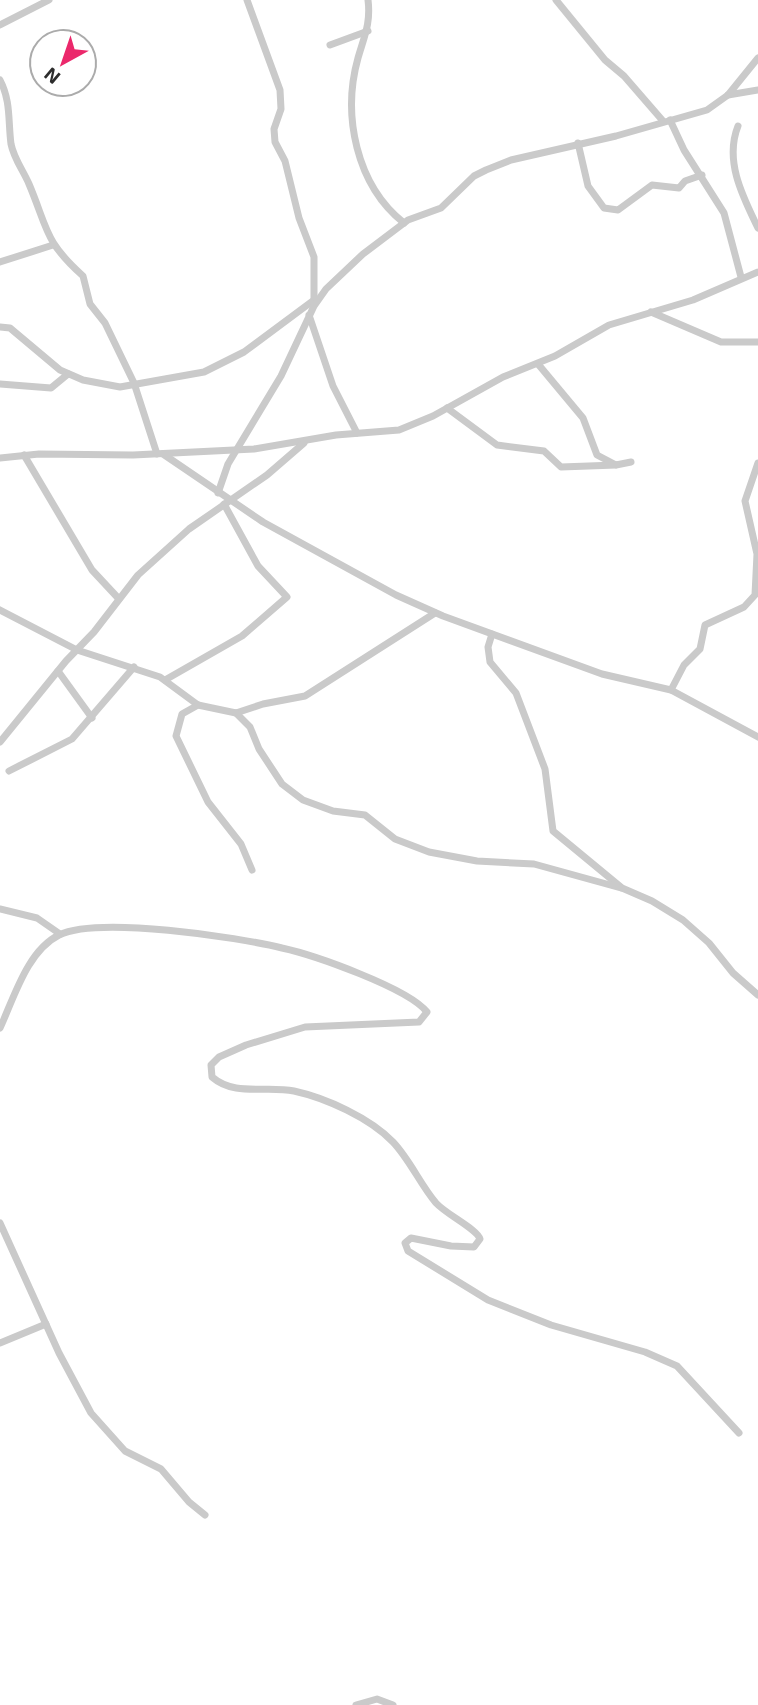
<svg xmlns="http://www.w3.org/2000/svg" width="758" height="1705" font-family="'Exo 2',sans-serif">
<style>
.lines{fill:none;stroke-linecap:round;stroke-linejoin:round}
.minor{stroke:#cacaca;stroke-width:7}
</style>
<rect width="100%" height="100%" fill="#fff"/>
<g class="lines">
<!-- minor -->
<g class="minor">
<polyline points="247,0 280,90 281,109 274,129 275,142 285,161 299,218 314,257 314,303"/>
<path d="M368 0C371 23 364 37 358 58 342 115 356 185 404 223"/>
<polyline points="556,0 605,60 624,76 663,121"/>
<polyline points="0,25 49,0"/>
<polyline points="330,45 368,31"/>
<path d="M0 80C11 101 8 121 11 144 14 159 23 170 29 184 48 229 44 241 83 276L90 304 105 323 134 383 157 454"/>
<polyline points="728,95 758,90"/>
<polyline points="670,120 684,150 724,213 741,277"/>
<path d="M738 126C724 161 743 197 758 228"/>
<polyline points="578,143 588,186 604,208 618,210 652,185 679,188 685,181 702,175"/>
<polyline points="0,262 53,245"/>
<polyline points="651,312 721,342 758,342"/>
<polyline points="309,315 333,386 357,433"/>
<polyline points="0,327 10,328 60,370 83,380 120,387 204,372 244,352 314,300"/>
<polyline points="538,364 583,418 597,455 616,465 631,462"/>
<polyline points="0,384 51,388 68,374"/>
<polyline points="447,408 497,445 544,451 561,467 616,465"/>
<polyline points="163,454 263,522 396,595 443,616 602,674 671,690 758,737"/>
<polyline points="24,455 92,570 119,599"/>
<polyline points="0,458 39,454 133,455 254,449 336,435 399,430 433,416 503,377 555,356 609,325 693,300 758,272"/>
<polyline points="218,493 228,464 281,376 314,306 326,289 363,254 408,220 441,208 474,176 486,170 511,160 616,136 707,110 728,95 758,58"/>
<polyline points="0,610 77,650 160,677 198,705 236,713 263,704 305,696 435,613"/>
<polyline points="492,634 488,647 490,662 516,693 545,769 553,831 622,888 652,901 683,920 709,943 733,973 758,995"/>
<polyline points="58,671 92,718"/>
<polyline points="165,680 242,636 287,597 258,566 224,504"/>
<polyline points="671,690 684,665 700,649 705,625 744,607 755,595 757,554 745,501 758,463"/>
<polyline points="198,705 182,714 176,736 208,802 241,844 252,870"/>
<polyline points="236,713 250,727 259,749 282,784 303,800 333,811 365,815 395,839 429,852 477,861 534,864 621,888"/>
<polyline points="0,742 66,661 94,632 138,575 189,529 267,475 304,443"/>
<polyline points="9,771 72,739 134,667"/>
<polyline points="0,909 37,918 60,934"/>
<path d="M0 1028C14 998 27 951 59 935 98 916 237 937 282 948 314 955 408 988 427 1012L419 1022 305 1027 246 1045 219 1057 211 1065 212 1077C235 1097 266 1085 294 1091 326 1098 370 1118 393 1142 410 1160 420 1184 436 1203 447 1215 477 1229 480 1239L474 1247 451 1246 411 1238 405 1243 408 1251 488 1300 551 1325 645 1352 677 1366 739 1433"/>
<polyline points="0,1223 59,1353 91,1413 125,1451 161,1469 189,1502 205,1515"/>
<polyline points="0,1343 46,1324"/>
<polyline points="356,1705 377,1699 393,1705"/>
</g>
</g>
<!-- north arrow -->
<g transform="translate(63 63) rotate(220)"><circle r="33" fill="#ffffff" stroke="#ababab" stroke-width="2"/>
<path d="M0-5L12 26L0 18L-12 26Z" fill="#eb286b"/>
<text y="-10" font-size="19" font-weight="bold" text-anchor="middle" fill="#2d2d2d">N</text>
</g>
</svg>
